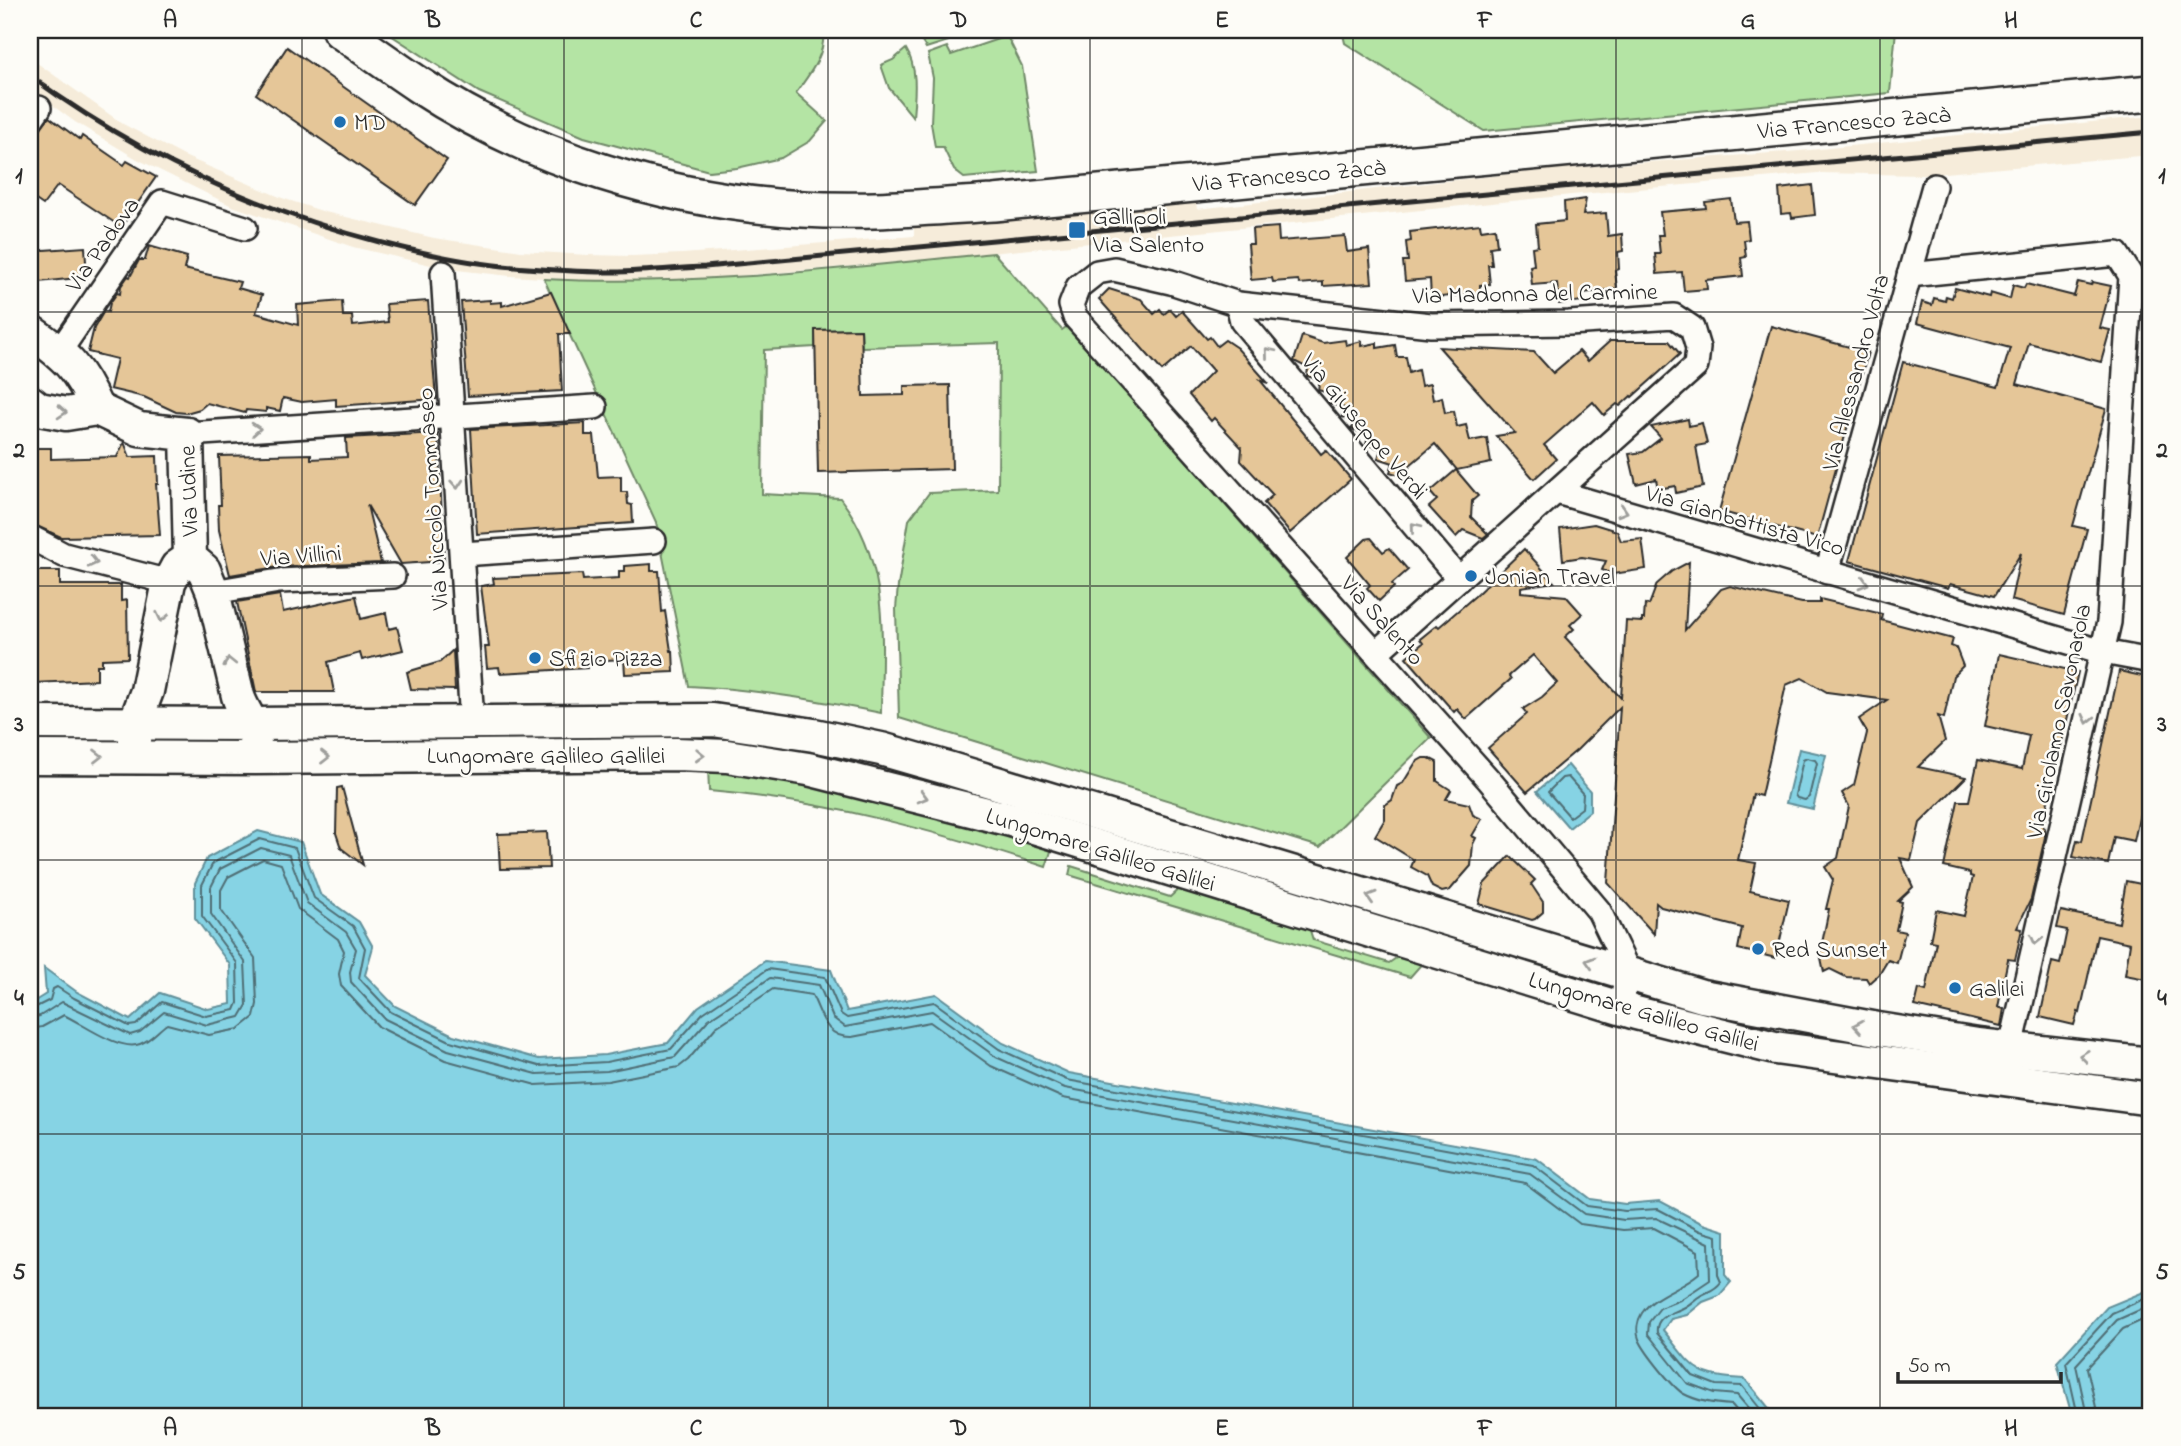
<svg xmlns="http://www.w3.org/2000/svg" width="2181" height="1446" font-family="'Indie Flower',sans-serif">
<style>
.built{fill:#f6ecda}
.green{fill:#b4e4a4;stroke:#708868;stroke-width:2}
.water{fill:#86d3e4;stroke:#62909a;stroke-width:2}
.lines{fill:none;stroke-linecap:round;stroke-linejoin:round}
.shore{stroke:#4f6e75;stroke-width:2}
.building{fill:#e5c698;stroke:#2b2b2b;stroke-width:2}
.street-casing{stroke:#2b2b2b;stroke-width:28}
.secondary-casing{stroke:#2b2b2b;stroke-width:37}
.primary-casing{stroke:#2b2b2b;stroke-width:40}
.street{stroke:#fdfcf7;stroke-width:23}
.secondary{stroke:#fdfcf7;stroke-width:32}
.primary{stroke:#fdfcf7;stroke-width:35}
.rail{stroke:#2b2b2b;stroke-width:5}
.oneway{stroke:#9e9e9b}
.grid{fill:none;stroke:#2b2b2b;stroke-width:2;stroke-opacity:0.55}
.poi-dot{fill:#1f6fb2;stroke:#fdfcf7;stroke-width:2.5}
.labels{text-anchor:middle;stroke-width:5;stroke-linejoin:round;paint-order:stroke}
.poi-label{font-size:24px;fill:#2b2b2b;stroke:#fdfcf7;text-anchor:start}
.street-label{font-size:24px;fill:#2b2b2b;stroke:#fdfcf7}
.neatline{fill:none;stroke:#2b2b2b;stroke-width:2.5}
.grid-label{font-size:23px;text-anchor:middle;font-weight:bold;fill:#2b2b2b}
</style>
<rect width="100%" height="100%" fill="#fdfcf7"/>
<filter id="ink" filterUnits="userSpaceOnUse"><feTurbulence type="fractalNoise" baseFrequency=".0143" numOctaves="2"/><feDisplacementMap in="SourceGraphic" scale="14" xChannelSelector="R" yChannelSelector="G"/><feConvolveMatrix kernelMatrix="1 2 1 2 8 2 1 2 1" color-interpolation-filters="sRGB"/></filter>
<g filter="url(#ink)">
<!-- built -->
<polygon class="built" points="30,58 123,124 184,156 282,198 325,212 434,238 521,251 588,255 632,256 682,254 914,236 914,227 1196,202 1197,209 1555,169 1799,151 2151,116 2151,155 1922,175 1818,173 1582,194 900,262 727,277 610,282 510,276 448,269 353,247 232,206 137,159 75,122 30,89"/>
<!-- green -->
<g class="green">
<path d="M383 30H823C826 55 810 73 796 93L827 121 810 141 781 158 737 168 709 171 584 137 479 92Z"/>
<polygon points="914,30 945,30 948,41 926,48"/>
<polygon points="1342,30 1896,30 1890,93 1484,131 1345,43"/>
<polygon points="1007,36 1022,66 1038,171 964,178 954,170 943,147 935,147 931,123 933,78 928,54 947,47 951,55"/>
<path d="M906 49C918 68 915 94 913 117L889 88 881 65 893 60Z"/>
<path d="M994 253 1062 330 1066 327 1114 379 1431 738 1320 847 899 718 896 609 898 586 909 520 929 493 998 490 999 343 862 347 861 329 815 330V347L764 350 762 494 840 498C890 562 882 637 881 713 817 700 754 689 689 686L656 522 544 279C695 287 845 268 994 253Z"/>
<path d="M708 767 807 781 1053 845 1046 867C933 830 828 801 709 791Z"/>
<polygon points="1071,866 1170,897 1183,885 1308,924 1313,940 1389,963 1402,954 1426,959 1410,977 1069,875"/>
</g>
<!-- water -->
<g class="water">
<polygon points="1799,749 1826,755 1813,809 1786,803"/>
<polygon points="1568,765 1590,791 1590,811 1569,828 1537,791"/>
<path d="M258 831 301 842 320 894 359 922 373 947 365 975 395 1006 453 1035 539 1059 605 1055 668 1043 698 1007 765 961 831 970 847 1011 936 994 1003 1043 1069 1073 1537 1159 1590 1199 1625 1204 1660 1201 1703 1224 1725 1231V1275L1731 1282 1719 1296 1703 1302 1687 1315 1671 1319 1663 1330C1694 1368 1693 1377 1745 1379L1773 1413 1784 1416H30V1004L46 994 44 968 77 992 130 1020 160 993 208 1009 231 1004 230 965 195 918V883L207 858Z"/>
<polygon points="2151,1289 2151,1416 2072,1416 2057,1362 2107,1307"/>
</g>
<g class="lines">
<!-- shore -->
<g class="shore">
<polygon points="1807,758 1815,760 1817,763 1809,797 1805,800 1797,798 1795,795 1803,760"/>
<polygon points="1568,777 1583,794 1582,808 1570,817 1548,792 1562,778"/>
<path d="M30 1010 50 1000 53 989 57 987 74 998 129 1026 136 1025 162 1002 206 1016 235 1010 238 1003 237 963 202 916V885L213 863 260 839 295 848 314 898 353 926 365 948 359 978 391 1012 450 1041 539 1066 606 1062 671 1049 703 1013 768 969 825 977 841 1014 847 1018 934 1002 999 1049 1067 1080 1533 1165 1587 1206 1625 1211 1658 1209 1700 1231 1717 1236 1718 1275 1721 1282C1714 1292 1706 1291 1697 1298 1693 1301 1688 1306 1683 1308 1672 1314 1655 1315 1657 1333L1693 1376 1716 1385 1742 1386 1766 1416"/>
<polyline points="30,1018 40,1016 62,1002 130,1035 140,1032 164,1012 207,1025 240,1017 247,1005 245,962 211,914 211,887 220,869 261,848 289,855 307,903 346,932 356,949 350,972 351,982 385,1019 448,1050 537,1074 607,1071 675,1057 709,1019 770,978 819,985 833,1018 845,1027 932,1011 996,1057 1065,1088 1530,1174 1584,1214 1624,1220 1656,1218 1709,1243 1710,1280 1680,1300 1660,1308 1649,1322 1648,1334 1687,1383 1714,1393 1737,1395 1755,1416"/>
<path d="M30 1029 42 1027 64 1015C83 1024 120 1052 140 1044 151 1040 158 1030 167 1024L209 1035 239 1029 254 1017 257 1004 255 958 221 910V890L228 877 263 859 281 864 298 909 338 939 344 951 339 974 341 986 379 1027 445 1060 536 1085 608 1081 679 1067 688 1060 716 1027 773 989 812 995C822 1015 825 1038 852 1037L930 1022 991 1066 1063 1098 1525 1183 1580 1224 1623 1230 1654 1228 1698 1251 1699 1273C1681 1289 1656 1293 1642 1313 1637 1321 1636 1331 1639 1339 1644 1351 1673 1388 1684 1394 1699 1402 1715 1404 1732 1405L1741 1416"/>
<polyline points="2078,1416 2066,1363 2112,1313 2151,1296"/>
<polyline points="2087,1416 2076,1365 2117,1320 2151,1305"/>
<polyline points="2098,1416 2087,1368 2123,1329 2151,1316"/>
</g>
</g>
<!-- building -->
<g class="building">
<polygon points="287,47 447,160 415,205 256,94"/>
<polygon points="49,117 80,140 82,136 124,165 127,161 156,177 121,227 58,185 43,205 30,196 30,140"/>
<polygon points="1812,185 1815,215 1792,218 1791,213 1781,214 1779,189"/>
<polygon points="1586,199 1583,215 1606,213 1608,236 1622,234 1623,251 1618,252 1619,269 1615,270 1617,289 1582,293 1583,301 1559,304 1557,283 1532,285 1530,266 1534,265 1532,247 1538,246 1536,224 1565,221 1564,202"/>
<polygon points="1731,199 1734,222 1747,221 1749,239 1744,240 1746,257 1741,258 1743,276 1706,280 1707,289 1684,291 1682,272 1657,274 1655,254 1660,254 1658,235 1663,235 1660,212 1706,208 1705,202"/>
<polygon points="1480,224 1481,230 1495,228 1497,246 1490,247 1492,265 1488,265 1490,284 1480,285 1480,293 1431,298 1430,279 1405,281 1403,261 1408,261 1406,242 1411,241 1410,232"/>
<polygon points="1278,227 1279,241 1345,236 1347,252 1369,249 1372,283 1323,286 1323,282 1299,284 1298,280 1273,282 1272,278 1251,280 1248,244 1253,244 1252,229"/>
<polygon points="149,246 187,257 184,269 240,282 238,288 262,295 256,313 298,325 297,305 342,301 343,316 352,316 353,326 388,322 386,304 428,301 436,399 336,406 336,399 302,402 283,398 280,411 266,408 266,412 246,410 245,413 207,403 200,409 186,413 176,412 144,397 110,389 117,359 88,352 94,328 104,311 108,312 110,303 117,293 120,294 121,286 128,276 130,277 139,260 145,260"/>
<polygon points="85,247 87,277 30,283 30,251"/>
<polygon points="2078,282 2091,285 2092,282 2111,286 2100,328 2110,330 2101,362 2029,343 2017,384 2106,409 2073,526 2087,529 2064,615 2011,600 2021,553 1994,596 1950,584 1948,588 1849,561 1903,362 1998,387 2010,348 1917,323 1922,302 1932,305 1934,298 1945,301 1946,296 1952,298 1955,288 1989,297 1990,293 2010,299 2013,285 2024,288 2026,284 2074,296"/>
<polygon points="1109,289 1141,299 1154,314 1160,309 1164,314 1170,309 1176,316 1182,311 1207,339 1210,337 1217,346 1225,340 1237,348 1268,383 1260,380 1321,454 1326,450 1351,479 1290,533 1264,503 1273,495 1241,461 1242,448 1214,418 1211,421 1189,395 1213,371 1191,346 1162,371 1099,299"/>
<polygon points="551,292 570,334 559,334 562,391 468,396 461,302 490,300 490,303 502,302 502,306"/>
<polygon points="1771,326 1868,352 1817,538 1719,511"/>
<polygon points="861,329 863,396 904,395 904,386 950,385 952,469 818,473 815,330"/>
<polygon points="1302,336 1323,343 1345,340 1346,345 1362,341 1362,346 1377,343 1377,348 1395,345 1397,357 1406,357 1409,373 1418,370 1421,386 1430,384 1433,400 1442,397 1445,413 1454,411 1457,427 1466,425 1470,441 1487,438 1491,463 1457,470 1435,444 1410,465 1406,477 1390,472 1393,463 1378,458 1381,449 1366,444 1369,435 1351,429 1358,422 1342,417 1344,408 1329,403 1333,394 1318,390 1320,380 1307,376 1308,368 1294,361"/>
<polygon points="1610,341 1669,341 1680,354 1632,397 1631,396 1620,406 1617,404 1604,415 1593,402 1544,445 1556,459 1534,479 1496,436 1515,433 1439,347 1534,352 1553,373 1579,351 1588,361"/>
<polygon points="1688,419 1689,426 1702,423 1707,444 1696,446 1703,487 1676,493 1675,486 1658,489 1656,479 1636,484 1629,454 1643,452 1661,438 1651,427"/>
<polygon points="585,423 585,435 594,435 598,477 621,476 621,492 627,492 628,504 632,505 633,523 477,534 471,429"/>
<polygon points="438,433 444,561 401,564 367,505 381,563 278,567 230,575 219,530 218,505 221,505 219,456 311,454 311,459 347,457 346,438"/>
<polygon points="124,442 130,457 157,456 158,484 156,484 160,535 61,537 30,523 30,448 51,448 51,459 117,457"/>
<polygon points="1456,470 1478,496 1472,501 1471,517 1488,534 1483,538 1463,530 1456,537 1429,507 1437,500 1430,492"/>
<polygon points="1594,524 1617,531 1621,541 1642,539 1646,569 1613,574 1602,570 1606,561 1582,557 1563,560 1560,529"/>
<polygon points="1371,538 1383,552 1389,548 1408,570 1392,584 1394,587 1379,601 1367,588 1370,585 1347,557 1366,539"/>
<polygon points="1524,549 1554,582 1521,587 1521,592 1566,596 1582,614 1570,625 1574,629 1565,637 1621,698 1626,621 1642,622 1642,619 1644,619 1645,604 1649,605 1657,584 1672,571 1689,562 1685,630 1721,589 1730,586 1802,603 1820,603 1820,599 1882,614 1881,620 1953,639 1951,646 1956,648 1963,666 1953,676 1944,718 1938,716 1945,741 1918,767 1966,777 1920,823 1911,860 1900,858 1913,887 1898,901 1902,902 1896,930 1905,932 1897,963 1888,960 1880,973 1869,983 1866,978 1846,977 1830,969 1824,972 1820,953 1829,909 1826,909 1833,880 1825,867 1838,858 1849,806 1842,793 1854,785 1867,733 1859,719 1887,700 1827,692 1802,678 1786,685 1761,796 1753,794 1738,860 1756,863 1750,891 1789,900 1776,958 1738,949 1742,928 1661,907 1656,903 1654,934 1608,883 1620,707 1577,750 1527,792 1488,748 1527,714 1523,709 1542,697 1557,683 1533,655 1509,676 1511,679 1466,719 1457,709 1454,712 1406,657 1423,643 1420,639 1437,625 1439,627 1475,596"/>
<polygon points="651,564 651,571 659,571 662,612 665,611 671,651 673,651 674,672 625,674 624,659 588,661 588,668 500,673 499,667 487,668 485,647 489,647 481,586 494,584 493,578 582,574 583,580 619,578 619,571 625,571 625,566"/>
<polygon points="30,571 60,571 60,585 121,585 121,601 127,600 128,658 102,659 102,665 97,665 97,680 34,683 33,636 31,636"/>
<polygon points="280,595 283,612 356,596 361,619 386,613 389,629 397,627 403,650 362,660 360,653 328,662 334,692 256,692 237,602"/>
<polygon points="453,650 455,690 411,689 407,672 440,662"/>
<polygon points="1999,654 2078,672 2061,746 2053,744 2042,795 2049,796 2043,827 2045,828 2045,837 2031,899 2017,928 2022,929 2015,960 2008,959 1998,1007 2004,1009 2001,1026 1915,1006 1919,989 1926,991 1936,942 1930,941 1936,910 1964,916 1973,877 1970,876 1970,873 1944,867 1958,801 1969,801 1978,760 2022,769 2029,736 1985,726"/>
<polygon points="2119,671 2151,678 2151,763 2134,841 2114,837 2108,864 2073,857 2077,840 2082,841"/>
<polygon points="1423,758 1429,758 1437,762 1437,781 1451,790 1446,799 1469,804 1473,815 1482,819 1472,836 1476,838 1473,844 1471,866 1450,890 1442,892 1432,887 1427,876 1411,867 1414,860 1375,836 1385,819 1385,805 1392,800 1397,786 1403,783 1416,762"/>
<polygon points="342,787 363,865 341,848 336,833 337,788"/>
<polygon points="547,832 549,868 500,869 498,834"/>
<polygon points="1510,856 1535,880 1531,884 1543,902 1543,912 1535,919 1532,920 1479,904 1484,884"/>
<polygon points="2126,881 2151,886 2147,907 2151,908 2151,980 2125,975 2130,943 2097,936 2080,1013 2078,1012 2074,1025 2040,1017 2052,962 2060,964 2067,930 2057,928 2061,911 2119,923"/>
</g>
<g class="lines">
<!-- street casing -->
<g class="street-casing">
<g id="street">
<polyline points="30,121 39,108"/>
<polyline points="443,273 472,722"/>
<polyline points="1909,275 2117,254 2131,276 2109,622 2011,1047"/>
<polyline points="1238,304 1242,321 1459,579"/>
<polyline points="59,352 162,202 245,228"/>
<polyline points="187,434 595,407"/>
<polyline points="1557,492 2103,652 2151,661"/>
<polyline points="30,537 64,555 169,582"/>
<polyline points="462,554 654,541"/>
<polyline points="1827,572 1934,186"/>
<polyline points="213,592 279,581 393,576"/>
<polyline points="1377,652 1696,366 1698,348 1692,328 1674,316 1569,323 1431,325 1238,304 1171,282 1114,269 1097,272 1078,287 1071,305 1075,317 1489,780 1599,911 1629,973 1619,1006"/>
</g>
</g>
<!-- secondary casing -->
<g class="secondary-casing">
<g id="secondary">
<path d="M30 331C66 356 79 368 97 409"/>
<path d="M30 402 39 409 66 414 97 409 139 429 187 434 190 558 204 570 213 592 238 696C243 712 254 722 255 739"/>
<polyline points="30,723 254,724 713,720 814,735 881,749 947,768 1702,996 1878,1029 1978,1045 2151,1064"/>
<polyline points="135,742 135,723 147,691 169,582 177,567 190,558"/>
<polyline points="30,757 256,758 676,754 727,756 808,769 1011,820 1636,1013 1775,1048 2151,1099"/>
</g>
</g>
<!-- primary casing -->
<g class="primary-casing">
<path id="primary" d="M340 30C366 48 392 67 419 85 533 160 668 201 803 209 867 213 931 207 994 203L2151 93"/>
</g>
<!-- street -->
<use href="#street" class="street"/>
<!-- secondary -->
<use href="#secondary" class="secondary"/>
<!-- primary -->
<use href="#primary" class="primary"/>
<!-- rail -->
<path class="rail" d="M30 76C137 154 255 210 383 243 422 253 463 262 503 266 538 269 574 272 609 272 641 272 673 268 705 267L2151 132"/>
</g>
<!-- one-way arrows -->
<defs><path id="oneway-chevron" d="M-2-3.5L2.5 0L-2 3.5" fill="none" stroke-width="1.6" stroke-linecap="round" stroke-linejoin="round" transform="scale(1.75)"/></defs>
<g class="oneway">
<use href="#oneway-chevron" transform="translate(1269 352) rotate(-130)"/>
<use href="#oneway-chevron" transform="translate(62 412) rotate(4)"/>
<use href="#oneway-chevron" transform="translate(256 429) rotate(-4)"/>
<use href="#oneway-chevron" transform="translate(457 484) rotate(86)"/>
<use href="#oneway-chevron" transform="translate(1623 511) rotate(17)"/>
<use href="#oneway-chevron" transform="translate(1415 527) rotate(-130)"/>
<use href="#oneway-chevron" transform="translate(93 562) rotate(14)"/>
<use href="#oneway-chevron" transform="translate(1864 583) rotate(16)"/>
<use href="#oneway-chevron" transform="translate(162 617) rotate(102)"/>
<use href="#oneway-chevron" transform="translate(229 662) rotate(-103)"/>
<use href="#oneway-chevron" transform="translate(2088 719) rotate(103)"/>
<use href="#oneway-chevron" transform="translate(700 755) rotate(2)"/>
<use href="#oneway-chevron" transform="translate(98 756)"/>
<use href="#oneway-chevron" transform="translate(325 757)"/>
<use href="#oneway-chevron" transform="translate(923 797) rotate(15)"/>
<use href="#oneway-chevron" transform="translate(1371 897) rotate(-163)"/>
<use href="#oneway-chevron" transform="translate(2036 940) rotate(103)"/>
<use href="#oneway-chevron" transform="translate(1590 962) rotate(-164)"/>
<use href="#oneway-chevron" transform="translate(1858 1026) rotate(-170)"/>
<use href="#oneway-chevron" transform="translate(2084 1056) rotate(-173)"/>
</g>
</g>
<!-- grid -->
<path class="grid" d="M302 30V1416M564 30V1416M828 30V1416M1090 30V1416M1353 30V1416M1616 30V1416M1880 30V1416M30 312H2151M30 586H2151M30 860H2151M30 1134H2151"/>
<!-- markers -->
<g class="poi-dot">
<circle cx="340" cy="122" r="7"/>
<rect x="1068" y="221" width="18" height="18" rx="3.5"/>
<circle cx="1471" cy="576" r="7"/>
<circle cx="535" cy="658" r="7"/>
<circle cx="1758" cy="949" r="7"/>
<circle cx="1955" cy="988" r="7"/>
</g>
<g class="labels">
<!-- poi labels -->
<g class="poi-label">
<text x="354" y="130">MD</text>
<text x="1093" y="224">Gallipoli<tspan x="1093" dy="28">Via Salento</tspan></text>
<text x="1485" y="584">Jonian Travel</text>
<text x="549" y="666">Sfizio Pizza</text>
<text x="1772" y="957">Red Sunset</text>
<text x="1969" y="996">Galilei</text>
</g>
<!-- street labels -->
<g class="street-label">
<text transform="translate(1854 122) rotate(-5)" y="8">Via Francesco Zacà</text>
<text transform="translate(1289 175) rotate(-5)" y="8">Via Francesco Zacà</text>
<text transform="translate(102 244) rotate(-55)" y="8">Via Padova</text>
<text transform="translate(1535 293) rotate(-1)" y="8">Via Madonna del Carmine</text>
<text transform="translate(1855 372) rotate(-75)" y="8">Via Alessandro Volta</text>
<text transform="translate(1365 426) rotate(50)" y="8">Via Giuseppe Verdi</text>
<text transform="translate(188 491) rotate(-92)" y="8">Via Udine</text>
<text transform="translate(432 499) rotate(-94)" y="8">Via Niccolò Tommaseo</text>
<text transform="translate(1745 520) rotate(16)" y="8">Via Gianbattista Vico</text>
<text transform="translate(301 555) rotate(-4)" y="8">Via Villini</text>
<text transform="translate(1383 620) rotate(48)" y="8">Via Salento</text>
<text transform="translate(2058 721) rotate(-78)" y="8">Via Girolamo Savonarola</text>
<text x="546" y="763">Lungomare Galileo Galilei</text>
<text transform="translate(1101 849) rotate(17)" y="8">Lungomare Galileo Galilei</text>
<text transform="translate(1644 1011) rotate(16)" y="8">Lungomare Galileo Galilei</text>
</g>
</g>
<!-- margin -->
<rect width="2181" height="1446" fill="none" stroke="#fdfcf7" stroke-width="77"/>
<!-- scale -->
<path d="M1898 1372v10h163v-10" fill="none" stroke="#2b2b2b" stroke-width="3.5"/>
<text x="1908" y="1372" font-size="21" fill="#2b2b2b" stroke="#fdfcf7" stroke-width="5" paint-order="stroke">50 m</text>
<rect x="38" y="38" width="2104" height="1370" class="neatline"/>
<g class="grid-label">
<text x="170" y="27">A</text>
<text x="433" y="27">B</text>
<text x="696" y="27">C</text>
<text x="959" y="27">D</text>
<text x="1222" y="27">E</text>
<text x="1485" y="27">F</text>
<text x="1748" y="27">G</text>
<text x="2011" y="27">H</text>
<text x="19" y="183">1</text>
<text x="2162" y="183">1</text>
<text x="19" y="457">2</text>
<text x="2162" y="457">2</text>
<text x="19" y="731">3</text>
<text x="2162" y="731">3</text>
<text x="19" y="1005">4</text>
<text x="2162" y="1005">4</text>
<text x="19" y="1279">5</text>
<text x="2162" y="1279">5</text>
<text x="170" y="1435">A</text>
<text x="433" y="1435">B</text>
<text x="696" y="1435">C</text>
<text x="959" y="1435">D</text>
<text x="1222" y="1435">E</text>
<text x="1485" y="1435">F</text>
<text x="1748" y="1435">G</text>
<text x="2011" y="1435">H</text>
</g>
</svg>
